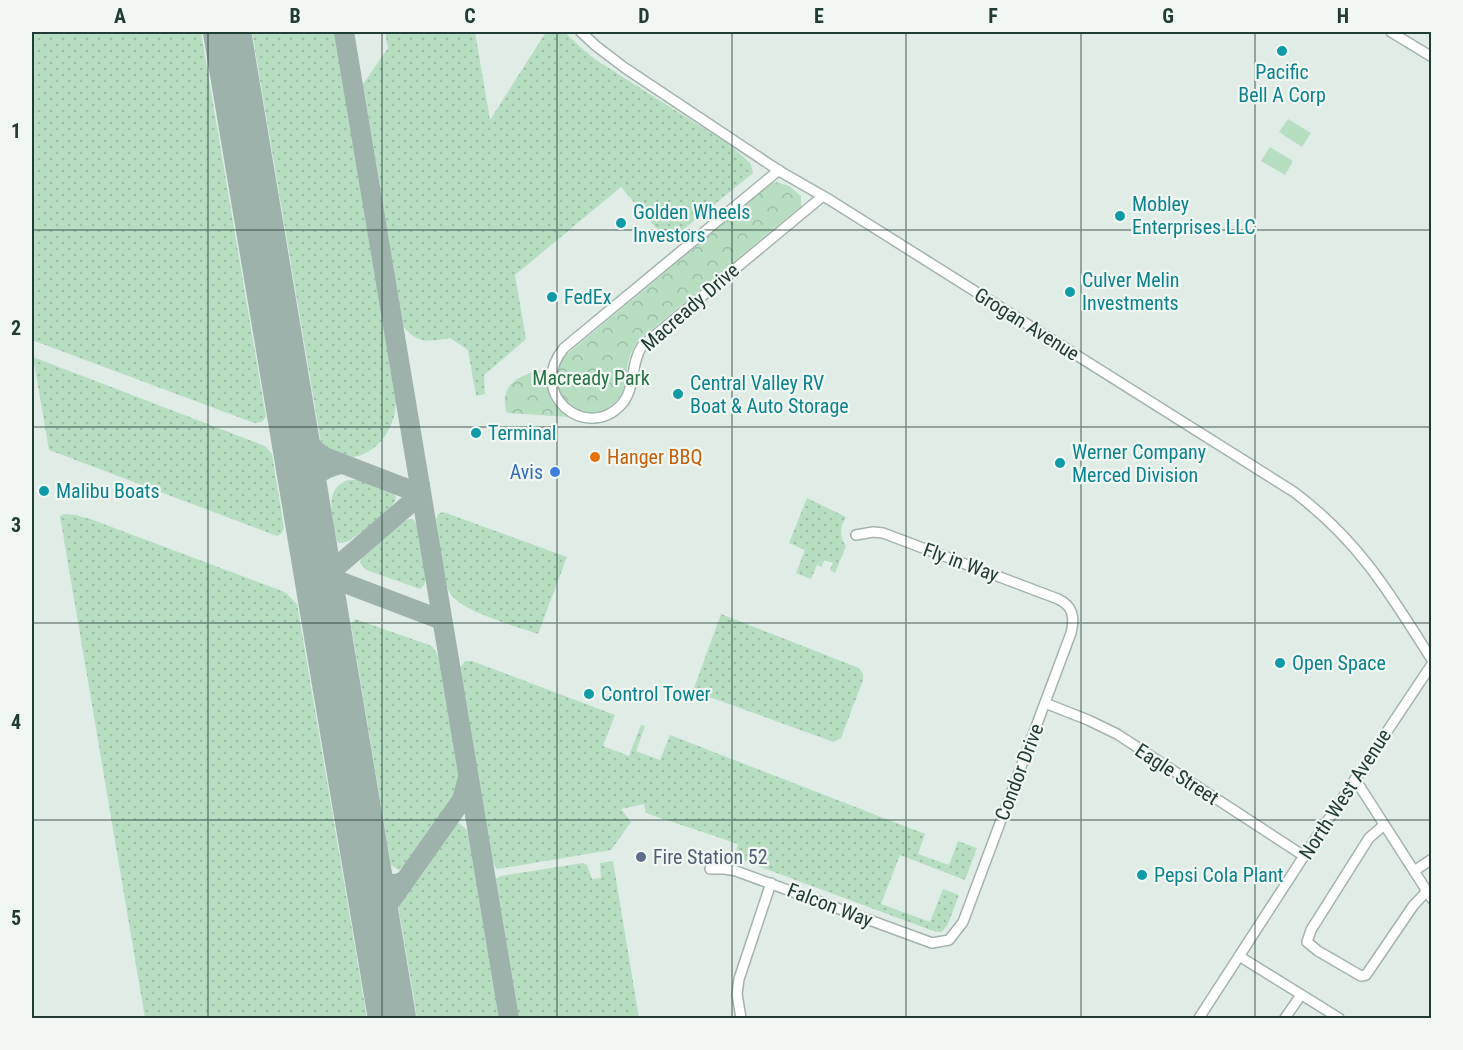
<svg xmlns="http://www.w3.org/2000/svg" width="1463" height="1050" font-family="'Roboto Condensed',sans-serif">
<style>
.grass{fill:url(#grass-dots)}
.forest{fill:url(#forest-crowns)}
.garden{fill:#b8dec2}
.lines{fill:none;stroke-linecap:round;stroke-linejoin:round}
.taxiway{stroke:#9eb2ab;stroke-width:20}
.runway{stroke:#9eb2ab;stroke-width:48}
.minor-casing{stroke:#a3b4ad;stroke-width:12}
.minor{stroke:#fff;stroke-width:9}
.grid{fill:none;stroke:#203c34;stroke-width:1.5;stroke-opacity:0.55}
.culture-dot{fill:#0f9aa8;stroke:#f1f8f4;stroke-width:2}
.food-dot{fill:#e8710a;stroke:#f1f8f4;stroke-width:2}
.shop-dot{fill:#3f7fe0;stroke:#f1f8f4;stroke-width:2}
.service-dot{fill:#5c6f8a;stroke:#f1f8f4;stroke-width:2}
.labels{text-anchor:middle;stroke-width:4.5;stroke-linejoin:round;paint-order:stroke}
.culture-label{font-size:20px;fill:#0d838f;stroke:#f1f8f4;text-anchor:start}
.street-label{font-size:20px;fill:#203c34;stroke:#f1f8f4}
.park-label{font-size:20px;fill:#297445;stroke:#f1f8f4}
.food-label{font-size:20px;fill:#c56008;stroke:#f1f8f4;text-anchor:start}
.shop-label{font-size:20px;fill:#366cbe;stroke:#f1f8f4;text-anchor:end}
.service-label{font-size:20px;fill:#4e5e75;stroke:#f1f8f4;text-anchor:start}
.neatline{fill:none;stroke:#203c34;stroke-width:2}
.grid-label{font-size:20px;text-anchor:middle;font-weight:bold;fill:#203c34}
</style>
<defs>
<pattern id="grass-dots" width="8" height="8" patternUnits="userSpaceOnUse" patternTransform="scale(1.5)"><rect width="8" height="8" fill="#b8dec2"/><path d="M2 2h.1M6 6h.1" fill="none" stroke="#9ebfa7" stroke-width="1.8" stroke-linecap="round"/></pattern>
<pattern id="forest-crowns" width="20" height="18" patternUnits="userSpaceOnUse" patternTransform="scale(1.5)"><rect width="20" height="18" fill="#b8dec2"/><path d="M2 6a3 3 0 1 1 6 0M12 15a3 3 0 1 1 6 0" fill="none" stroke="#9ebfa7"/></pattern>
</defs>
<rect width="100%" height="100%" fill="#e0ece6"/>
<!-- grass -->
<g class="grass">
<polygon points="32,32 201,32 266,417 262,422 254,423 32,340"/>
<path d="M252 32H335L396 401C396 441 354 478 321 443Z"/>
<path d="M385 32H475L490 120 546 32H565L580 47 596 60 730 145 751 164 753 173 668 242 621 187 515 275 526 339 484 375 485 394 476 396 468 350 450 338C429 341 418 345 403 326L363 84 388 48Z"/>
<polygon points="33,357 265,446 272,454 284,528 281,534 277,536 49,450"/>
<path d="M349 480H360L390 492 395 495 396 499C389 514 362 531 349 541L342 543 337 542C334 521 321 488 349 480Z"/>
<path d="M807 498 846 517C840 526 839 537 846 546L835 573 830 570 833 563 824 560 822 567 817 565 811 579 796 573 805 550 789 543Z"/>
<path d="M443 512 567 557 538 634C518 627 460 611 450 593 441 578 439 539 436 520L438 514Z"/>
<polygon points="64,514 76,515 93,520 277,589 286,593 297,604 367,1018 145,1018 60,516"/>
<polygon points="409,519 414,520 417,526 426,578 424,585 420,589 366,570 360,563 362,555 404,521"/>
<polygon points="721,614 859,668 863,674 863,680 841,738 833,742 828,740 693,691"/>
<polygon points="355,619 432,646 439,657 458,771 458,785 456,795 406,864 399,870 391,865 351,624"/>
<polygon points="465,661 472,661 615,715 603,746 629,756 641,725 645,726 636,751 660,760 670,735 925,834 918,854 949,865 958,841 977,848 965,880 900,855 881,904 930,922 943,889 959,895 948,924 942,932 936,932 734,857 738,844 646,813 644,804 621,809 631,822 611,850 497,869 492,861 460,668"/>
<polygon points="459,823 466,829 470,839 500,1018 417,1018 398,905 450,831 454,825"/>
<polygon points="613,861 639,1018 519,1018 496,879 500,876 583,863 587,865 592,879 601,878 600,863"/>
</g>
<!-- forest -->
<g class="forest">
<path d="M777 182 789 186 801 196V206L639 340C619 363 634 388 611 406 578 431 539 386 567 354L772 183Z"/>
<path d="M546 369C545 390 550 405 568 417L507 413C497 383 522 374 546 369Z"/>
</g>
<!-- garden -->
<g class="garden">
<polygon points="1288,119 1311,133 1302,147 1279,132"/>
<polygon points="1270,147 1293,161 1285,175 1261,161"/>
</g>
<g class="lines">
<!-- taxiway -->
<g class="taxiway">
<polyline points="344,32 509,1018"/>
<polyline points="290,409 302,438 322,456 421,494"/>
<path d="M306 502C307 479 319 469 341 464"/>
<polyline points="312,540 322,566 339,581 442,620"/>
<polyline points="324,613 324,588 334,569 414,500 418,495 420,485"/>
<path d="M365 856C371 873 383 892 404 881"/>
<polyline points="379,942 379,926 385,909 462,800 468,778"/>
</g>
<!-- runway -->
<polyline class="runway" points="227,32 392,1018"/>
<!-- minor casing -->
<g class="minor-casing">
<g id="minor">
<path d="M581 32 596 46 625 68 781 172 830 200 1294 492C1359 541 1389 592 1432 660"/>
<polyline points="1391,32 1432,57"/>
<path d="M779 170 564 348C526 394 586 442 621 405 636 389 630 364 642 346L823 196"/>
<polyline points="1045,703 1088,720 1117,734 1304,856"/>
<polyline points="1355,779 1432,899"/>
<polyline points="1384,825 1369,838 1311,930 1307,942 1318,951 1361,976 1366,975 1413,906 1427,891"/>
<path d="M710 869H725L736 871 932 943 949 940 963 922 1071 633C1075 617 1073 606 1058 599L883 533 873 532 856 535"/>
<polyline points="1414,871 1432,859"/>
<polyline points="1239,956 1339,1018"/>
<polyline points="741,1018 737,994 739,979 771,883"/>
<polyline points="1199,1018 1304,856 1432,664"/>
<polyline points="1285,1018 1301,995"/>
</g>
</g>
<!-- minor -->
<use href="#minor" class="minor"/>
</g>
<!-- grid -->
<path class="grid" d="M208 32V1018M382 32V1018M557 32V1018M732 32V1018M906 32V1018M1081 32V1018M1255 32V1018M32 230H1432M32 427H1432M32 623H1432M32 820H1432"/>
<!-- markers -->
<g class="culture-dot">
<circle cx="1282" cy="51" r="6"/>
<circle cx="1120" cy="216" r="6"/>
<circle cx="621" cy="223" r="6"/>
<circle cx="1070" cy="292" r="6"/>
<circle cx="552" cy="297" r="6"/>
<circle cx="678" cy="394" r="6"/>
<circle cx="476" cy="433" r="6"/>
<circle cx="1060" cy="463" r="6"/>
<circle cx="44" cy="491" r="6"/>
<circle cx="1280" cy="663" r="6"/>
<circle cx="589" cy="694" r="6"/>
<circle cx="1142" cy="875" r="6"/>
</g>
<circle class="food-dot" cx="595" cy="457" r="6"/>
<circle class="shop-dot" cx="555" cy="472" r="6"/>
<circle class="service-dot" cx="641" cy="857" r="6"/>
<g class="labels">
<!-- culture labels -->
<g class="culture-label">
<text x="1282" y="79" text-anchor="middle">Pacific<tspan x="1282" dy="23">Bell A Corp</tspan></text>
<text x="1132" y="211">Mobley<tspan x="1132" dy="23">Enterprises LLC</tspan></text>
<text x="633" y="219">Golden Wheels<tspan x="633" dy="23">Investors</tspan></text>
<text x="1082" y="287">Culver Melin<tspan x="1082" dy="23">Investments</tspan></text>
<text x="564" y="304">FedEx</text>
<text x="690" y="390">Central Valley RV<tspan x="690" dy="23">Boat &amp; Auto Storage</tspan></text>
<text x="488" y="440">Terminal</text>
<text x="1072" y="459">Werner Company<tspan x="1072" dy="23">Merced Division</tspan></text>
<text x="56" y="498">Malibu Boats</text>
<text x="1292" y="670">Open Space</text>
<text x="601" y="701">Control Tower</text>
<text x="1154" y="882">Pepsi Cola Plant</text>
</g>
<!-- street labels -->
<g class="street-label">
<text transform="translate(690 307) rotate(-41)" y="7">Macready Drive</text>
<text transform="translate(1027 324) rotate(32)" y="7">Grogan Avenue</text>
<text transform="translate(961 562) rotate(20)" y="7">Fly in Way</text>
<text transform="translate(1019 772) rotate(-69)" y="7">Condor Drive</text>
<text transform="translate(1177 774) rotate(33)" y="7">Eagle Street</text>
<text transform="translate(1345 794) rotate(-57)" y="7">North West Avenue</text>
<text transform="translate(830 905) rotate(21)" y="7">Falcon Way</text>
</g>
<!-- park labels -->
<g class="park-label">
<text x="591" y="385">Macready Park</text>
</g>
<!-- food labels -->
<g class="food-label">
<text x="607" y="464">Hanger BBQ</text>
</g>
<!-- shop labels -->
<g class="shop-label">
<text x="543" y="479">Avis</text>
</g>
<!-- service labels -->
<g class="service-label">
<text x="653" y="864">Fire Station 52</text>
</g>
</g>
<!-- border -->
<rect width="1463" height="1050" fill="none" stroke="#f1f8f4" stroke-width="66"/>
<rect x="33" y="33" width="1397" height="984" class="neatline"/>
<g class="grid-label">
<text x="120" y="23">A</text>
<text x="295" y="23">B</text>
<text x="470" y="23">C</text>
<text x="644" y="23">D</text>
<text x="819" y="23">E</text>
<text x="993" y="23">F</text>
<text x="1168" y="23">G</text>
<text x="1343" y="23">H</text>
<text x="16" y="138">1</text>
<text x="16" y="335">2</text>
<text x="16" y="532">3</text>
<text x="16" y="729">4</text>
<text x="16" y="925">5</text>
</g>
</svg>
